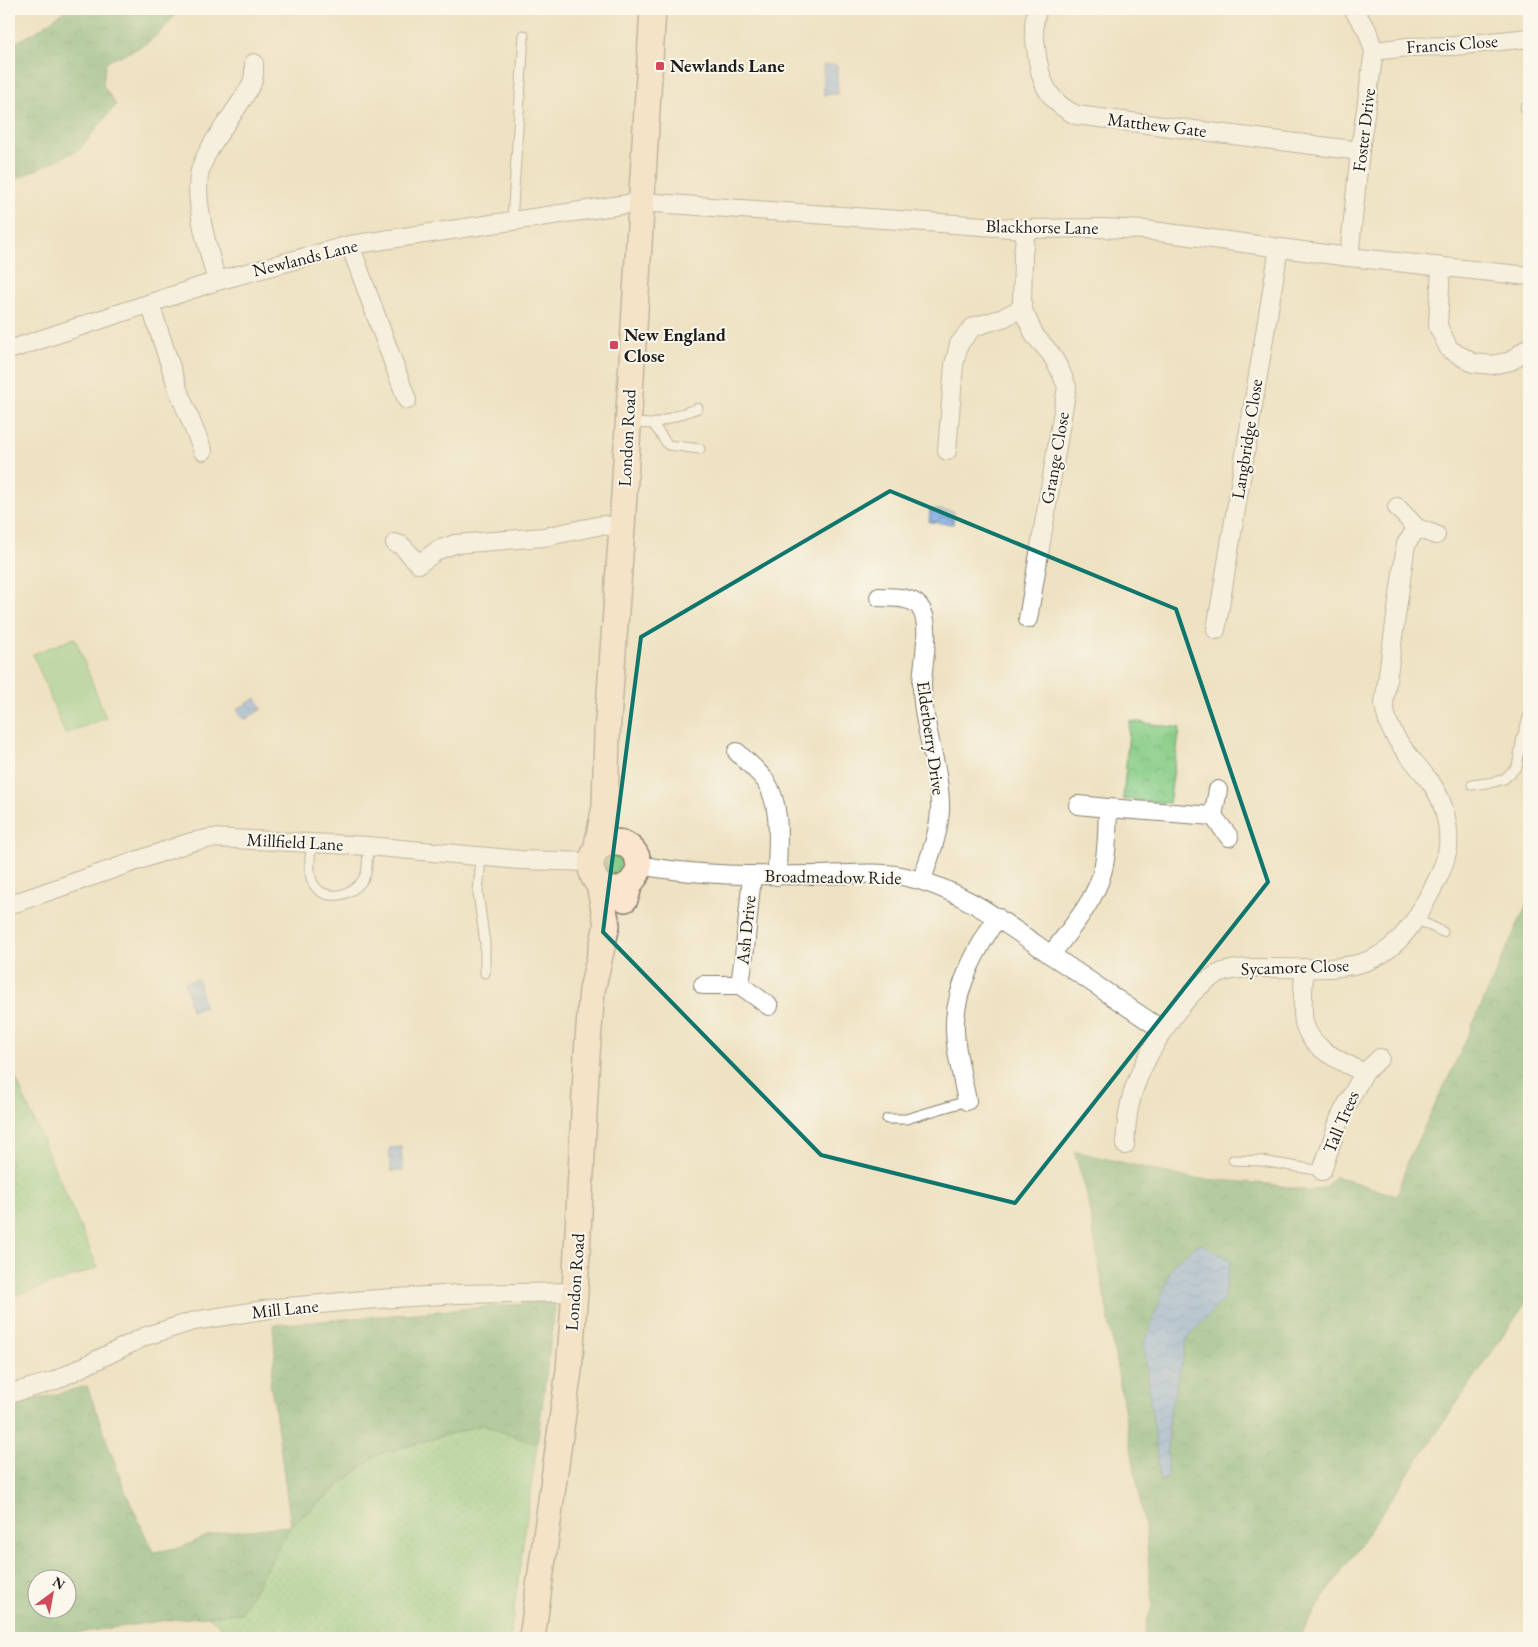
<svg xmlns="http://www.w3.org/2000/svg" width="1538" height="1647" font-family="'EB Garamond',serif">
<style>
.grass{fill:url(#grass-dots);stroke:#527452}
.forest{fill:url(#forest-crowns);stroke:#456648;fill-rule:evenodd}
.park{fill:url(#park-crowns);stroke:#527452}
.pitch{fill:#88cd87;stroke:#527452}
.water{fill:url(#water-waves);stroke:#4a627f}
.lines{fill:none;stroke-linecap:round;stroke-linejoin:round}
.lane-casing{stroke:#857f6f;stroke-width:11}
.street-casing{stroke:#857f6f;stroke-width:20}
.secondary-casing{stroke:#857f6f;stroke-width:28}
.lane{stroke:#fff;stroke-width:9}
.street{stroke:#fff;stroke-width:18}
.secondary{stroke:#fce5cf;stroke-width:25}
.marked{fill:none;stroke:#0f766e;stroke-width:4;stroke-linejoin:round}
.poi-dot{fill:#d1495b;stroke:#fbf7ec;stroke-width:2}
.labels{text-anchor:middle;stroke-width:4;stroke-linejoin:round;paint-order:stroke}
.street-label{font-size:18px;fill:#1c1c1c;stroke:#fbf7ec}
.poi-label{font-size:18px;font-weight:bold;fill:#1c1c1c;stroke:#fbf7ec;text-anchor:start}
</style>
<defs>
<pattern id="grass-dots" width="8" height="8" patternUnits="userSpaceOnUse" patternTransform="scale(1.25)"><rect width="8" height="8" fill="#88cd87"/><path d="M2 2h.1M6 6h.1" fill="none" stroke="#75af74" stroke-width="1.8" stroke-linecap="round"/></pattern>
<pattern id="forest-crowns" width="20" height="18" patternUnits="userSpaceOnUse" patternTransform="scale(1.25)"><rect width="20" height="18" fill="#6eb074"/><path d="M2 6a3 3 0 1 1 6 0M12 15a3 3 0 1 1 6 0" fill="none" stroke="#5a8e5e"/></pattern>
<pattern id="park-crowns" width="20" height="18" patternUnits="userSpaceOnUse" patternTransform="scale(1.25)"><rect width="20" height="18" fill="#88cd87"/><path d="M2 6a3 3 0 1 1 6 0M12 15a3 3 0 1 1 6 0" fill="none" stroke="#75af74"/></pattern>
<pattern id="water-waves" width="16" height="10" patternUnits="userSpaceOnUse" patternTransform="scale(1.25)"><rect width="16" height="10" fill="#79a7e2"/><path d="M0 5q4-4 8 0t8 0" fill="none" stroke="#6287b6"/></pattern>
</defs>
<rect width="100%" height="100%" fill="#fbf7ec"/>
<filter id="ink" filterUnits="userSpaceOnUse"><feTurbulence type="fractalNoise" baseFrequency=".02" numOctaves="2"/><feDisplacementMap in="SourceGraphic" scale="10" xChannelSelector="R" yChannelSelector="G"/><feConvolveMatrix kernelMatrix="1 2 1 2 8 2 1 2 1" color-interpolation-filters="sRGB"/></filter>
<filter id="wash" filterUnits="userSpaceOnUse"><feTurbulence type="fractalNoise" baseFrequency=".0096" numOctaves="4" result="noise"/><feDisplacementMap in="SourceGraphic" scale="20" xChannelSelector="R" yChannelSelector="G"/><feGaussianBlur stdDeviation="1.12" result="paint"/><feColorMatrix in="noise" values="0 0 0 0 0 0 0 0 0 0 0 0 0 0 0 0 0 1.4 0 .05"/><feComposite in="paint" operator="in"/></filter>
<g filter="url(#wash)">
<rect width="100%" height="100%" fill="#eee2c2"/>
<!-- grass -->
<g class="grass">
<circle cx="615" cy="866" r="10"/>
<polygon points="9,1063 98,1268 9,1298"/>
<polygon points="482,1425 537,1444 510,1638 235,1638 208,1616 243,1609 291,1526 376,1455"/>
</g>
<!-- forest -->
<g class="forest">
<path d="M67 9H179C155 43 142 47 106 62L103 85 116 105 79 150 16 179 9 176V46L37 31Z"/>
<polygon points="1529,899 1529,1298 1318,1606 1299,1638 1143,1638 1152,1605 1146,1534 1086,1191 1074,1151 1189,1178 1271,1184 1309,1191 1325,1187 1335,1176 1397,1196 1408,1160 1455,1064"/>
<path d="M556 1301 537 1444 482 1425 376 1455 291 1526 241 1613 168 1620 42 1638H9V1406L87 1386 126 1493 153 1552 182 1547 207 1536 224 1532 291 1526 274 1403 270 1383 275 1355 273 1325ZM38 1580H68V1610H38Z"/>
</g>
<!-- park -->
<polygon class="park" points="1130,721 1180,728 1169,803 1123,799"/>
<!-- pitch -->
<polygon class="pitch" points="75,638 106,718 65,734 33,654"/>
<!-- water -->
<g class="water">
<polygon points="823,65 837,65 838,94 824,95"/>
<polygon points="930,509 954,511 953,524 929,522"/>
<polygon points="256,698 262,709 244,720 237,709"/>
<polygon points="198,979 205,1008 191,1011 185,982"/>
<polygon points="401,1147 403,1171 391,1171 389,1148"/>
<polygon points="1199,1243 1231,1260 1223,1300 1188,1337 1169,1416 1167,1478 1160,1482 1144,1345 1173,1264"/>
</g>
</g>
<g filter="url(#ink)">
<g class="lines">
<!-- lane casing -->
<g class="lane-casing">
<g id="lane">
<polyline points="1525,108 1529,108"/>
<polyline points="512,221 524,35"/>
<polyline points="631,423 653,424 698,408"/>
<polyline points="653,424 668,445 700,449"/>
<polyline points="1472,785 1494,782 1504,779 1517,767 1522,737 1529,715"/>
<path d="M311 843C311 854 308 867 311 878 319 906 358 897 366 873 368 866 367 854 368 846"/>
<polyline points="481,857 478,893 485,943 485,973"/>
<polyline points="1416,919 1443,932"/>
<polyline points="887,1119 906,1119 967,1101"/>
<polyline points="1233,1160 1262,1161 1322,1171"/>
</g>
</g>
<!-- street casing -->
<g class="street-casing">
<g id="street">
<path d="M1038 9C1032 22 1034 34 1036 47 1039 78 1046 101 1076 115L1360 151"/>
<polyline points="1374,51 1408,47 1454,46 1529,38"/>
<polyline points="1026,229 1023,255 1022,308 1035,336 1051,354 1060,370 1067,387 1028,619"/>
<polyline points="350,245 407,400"/>
<polyline points="1349,257 1360,151 1374,51 1367,30 1353,9"/>
<polyline points="1441,267 1438,326 1449,349 1473,363 1492,365 1511,361 1529,347"/>
<path d="M217 281C209 253 190 192 202 165 213 136 238 111 252 83L254 75V63"/>
<polyline points="150,304 179,392 203,451"/>
<polyline points="9,350 217,281 350,245 641,202 1026,229 1102,228 1145,230 1349,257 1529,276"/>
<polyline points="947,451 954,365 959,344 973,327 1003,318 1022,308"/>
<polyline points="1397,507 1417,528"/>
<polyline points="395,543 401,545 419,564 438,550 455,544 544,537 602,525 622,528"/>
<path d="M879 597C891 598 910 596 919 606 934 624 921 666 922 689 923 730 941 769 940 810 939 834 929 858 922 880"/>
<polyline points="1216,630 1279,248"/>
<path d="M737 752C746 761 757 770 765 780 783 807 777 845 777 876"/>
<polyline points="1078,805 1108,808"/>
<polyline points="1213,816 1229,837"/>
<path d="M639 865C697 876 757 876 816 875 844 875 874 871 902 876 959 887 1005 923 1051 955 1089 980 1126 1006 1164 1031"/>
<polyline points="752,875 745,948 740,985 769,1006"/>
<polyline points="9,905 191,842 212,838 368,846 520,860 591,862"/>
<path d="M1051 955C1069 930 1094 903 1102 873 1108 852 1107 829 1108 808L1213 816 1218 790"/>
<path d="M1304 968C1304 985 1301 1005 1304 1022 1310 1050 1342 1061 1364 1073L1340 1117 1322 1171"/>
<polyline points="703,985 740,985"/>
<polyline points="1364,1073 1380,1058"/>
<path d="M967 1101C962 1075 954 1047 955 1021 957 983 978 948 997 917"/>
<path d="M1125 1145C1126 1125 1128 1105 1135 1086 1147 1052 1187 984 1223 972 1239 967 1255 968 1271 968 1341 968 1385 977 1423 906 1433 888 1445 868 1448 847 1450 828 1444 802 1433 786 1414 758 1387 739 1384 703L1406 544 1417 528 1436 535"/>
<polyline points="9,1394 54,1381 146,1336 194,1321 276,1308 364,1300 458,1294 575,1292"/>
</g>
</g>
<!-- secondary casing -->
<g class="secondary-casing">
<g id="secondary">
<path d="M596 850C601 846 607 842 614 842 628 841 642 856 638 871 637 876 633 879 630 884 628 889 627 894 625 899"/>
<path d="M630 884C627 885 623 888 620 889 596 895 584 868 596 850L605 807 607 734 622 528 653 9"/>
<polyline points="532,1638 569,1370 575,1292 587,1054 592,990 607,925 599,884"/>
</g>
</g>
<!-- lane -->
<use href="#lane" class="lane"/>
<!-- street -->
<use href="#street" class="street"/>
<!-- secondary -->
<use href="#secondary" class="secondary"/>
</g>
</g>
<!-- marked area -->
<path d="M0 0H1538V1647H0ZM890 491 1176 609 1268 882 1015 1203 821 1155 603 932 641 637Z" fill="#eee2c2" fill-opacity=".55" fill-rule="evenodd"/>
<path class="marked" d="M890 491 1176 609 1268 882 1015 1203 821 1155 603 932 641 637Z"/>
<!-- markers -->
<g class="poi-dot">
<rect x="655" y="61" width="10" height="10" rx="2.5"/>
<rect x="609" y="340" width="10" height="10" rx="2.5"/>
</g>
<g class="labels">
<!-- street labels -->
<g class="street-label">
<text transform="translate(1452 44) rotate(-4)" y="6">Francis Close</text>
<text transform="translate(1157 125) rotate(7)" y="6">Matthew Gate</text>
<text transform="translate(1364 130) rotate(-83)" y="6">Foster Drive</text>
<text transform="translate(1042 227) rotate(1)" y="6">Blackhorse Lane</text>
<text transform="translate(305 258) rotate(-14)" y="6">Newlands Lane</text>
<text transform="translate(627 438) rotate(-87)" y="6">London Road</text>
<text transform="translate(1247 439) rotate(-81)" y="6">Langbridge Close</text>
<text transform="translate(1055 458) rotate(-80)" y="6">Grange Close</text>
<text transform="translate(931 738) rotate(82)" y="6">Elderberry Drive</text>
<text transform="translate(295 842) rotate(3)" y="6">Millfield Lane</text>
<text transform="translate(833 877) rotate(1)" y="6">Broadmeadow Ride</text>
<text transform="translate(746 930) rotate(-84)" y="6">Ash Drive</text>
<text transform="translate(1295 967) rotate(-2)" y="6">Sycamore Close</text>
<text transform="translate(1341 1122) rotate(-67)" y="6">Tall Trees</text>
<text transform="translate(575 1282) rotate(-86)" y="6">London Road</text>
<text transform="translate(285 1309) rotate(-6)" y="6">Mill Lane</text>
</g>
<!-- poi labels -->
<g class="poi-label">
<text x="670" y="72">Newlands Lane</text>
<text x="624" y="341">New England<tspan x="624" dy="21">Close</tspan></text>
</g>
</g>
<!-- margin -->
<rect width="1538" height="1647" fill="none" stroke="#fbf7ec" stroke-width="30"/>
<!-- north arrow -->
<g transform="translate(52 1594) rotate(32)"><circle r="24" fill="#fbf7ec" stroke="#a29f99"/>
<path d="M0-4L9 19L0 12L-9 19Z" fill="#d1495b"/>
<text y="-8" font-size="14" font-weight="bold" text-anchor="middle" fill="#1c1c1c">N</text>
</g>
</svg>
